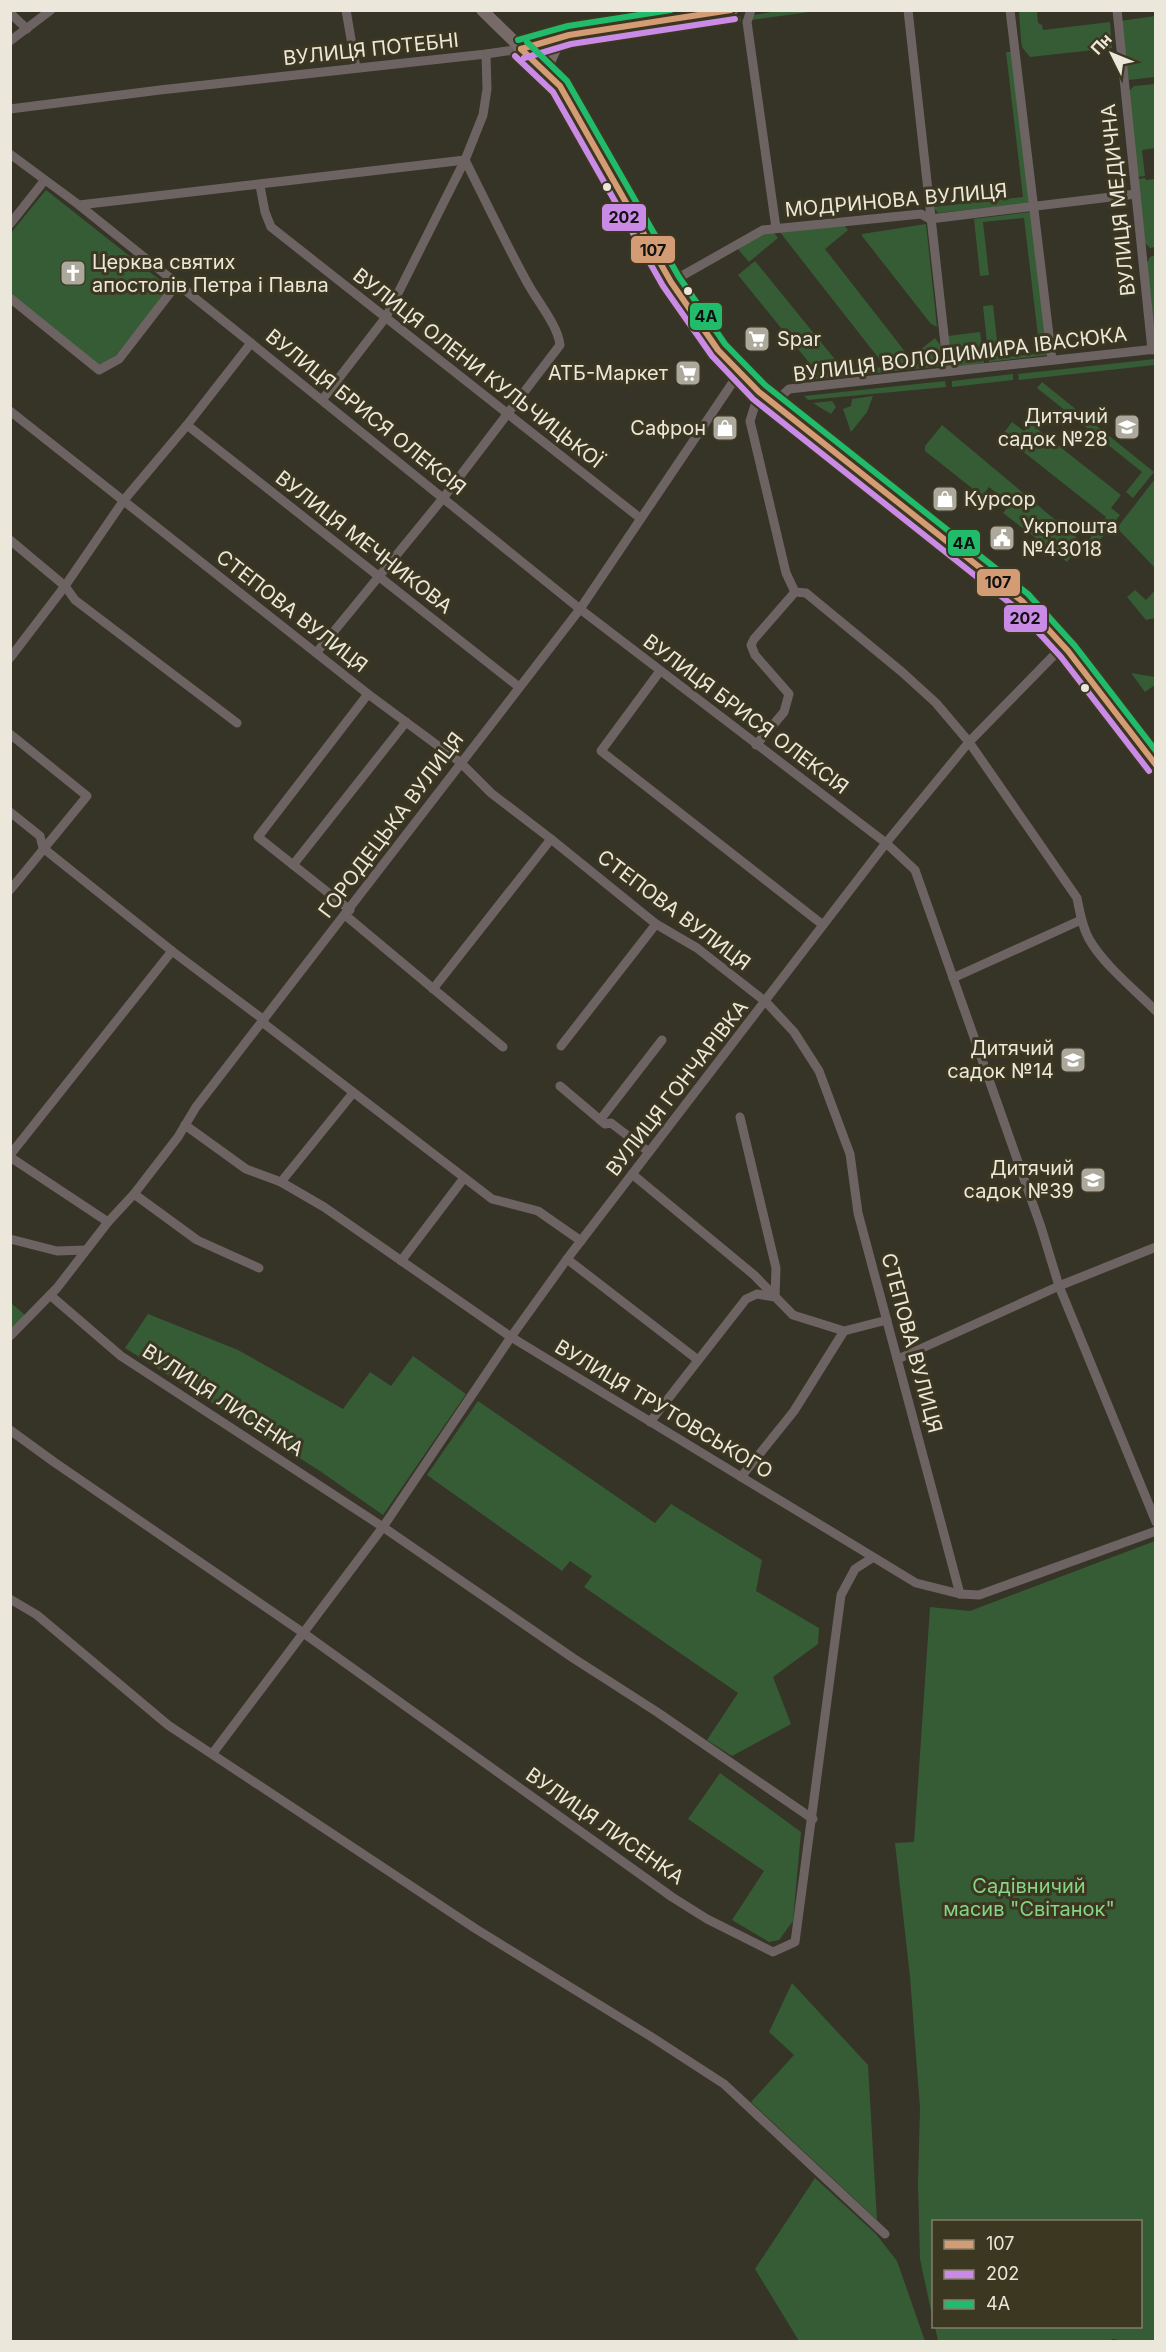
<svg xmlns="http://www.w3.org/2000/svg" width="1166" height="2352" font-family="Inter,sans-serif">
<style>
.green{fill:#365c35}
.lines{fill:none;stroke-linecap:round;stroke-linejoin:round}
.minor{stroke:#6e6363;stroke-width:9}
.major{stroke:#776a69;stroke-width:12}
.bus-1-casing{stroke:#3c3721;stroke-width:10}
.bus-2-casing{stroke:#3c3721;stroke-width:10}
.bus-3-casing{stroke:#3c3721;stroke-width:10}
.bus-1{stroke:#d39c74;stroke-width:6}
.bus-2{stroke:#ca8be6;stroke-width:6}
.bus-3{stroke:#20bc6c;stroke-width:6}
.bus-dot{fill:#ebe8db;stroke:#3c3721;stroke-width:2}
.labels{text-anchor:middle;stroke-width:6;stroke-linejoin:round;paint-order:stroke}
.street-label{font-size:20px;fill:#ebe8db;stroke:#3c3721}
.poi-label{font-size:20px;fill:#ebe8db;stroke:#3c3721;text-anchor:end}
.park-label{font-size:20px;fill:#85d584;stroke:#3c3721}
.line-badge{stroke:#3c3721;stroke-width:2}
.pale-badge-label{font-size:16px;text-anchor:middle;font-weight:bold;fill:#111}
</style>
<rect width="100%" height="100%" fill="#363327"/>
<!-- green -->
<g class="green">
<polygon points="784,10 817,11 751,20 753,15"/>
<polygon points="1019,11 1037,11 1038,23 1042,25 1043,30 1110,22 1112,48 1030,57 1022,47 1021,40"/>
<polygon points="740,16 741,21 659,33 658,29"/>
<polygon points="1155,16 1155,77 1129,80 1127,79 1120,21"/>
<polygon points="652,30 653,34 572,46 572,42"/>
<polygon points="1006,52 1012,52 1030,203 938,213 933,207 1023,197"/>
<polygon points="1155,84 1155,148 1142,150 1145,176 1137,177 1128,92 1134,86"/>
<polygon points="1145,178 1146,180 1155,179 1155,247 1150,248 1145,243 1138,179"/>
<polygon points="46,190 170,288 116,355 99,366 11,294 10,234"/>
<polygon points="1031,212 1048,355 989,362 983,306 993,305 999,358 1040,353 1024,218 983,222 989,275 980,276 974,219"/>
<polygon points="843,224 848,230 825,249 910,358 935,338 941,346 943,360 884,365 779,231"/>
<polygon points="926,224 937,327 931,324 862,236 862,234"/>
<polygon points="764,232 773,232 778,238 749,262 737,248"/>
<polygon points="1155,255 1155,339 1147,263 1150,257"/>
<polygon points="755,261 842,368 815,370 738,275"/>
<polygon points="980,332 984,363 952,367 948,336"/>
<polygon points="1155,359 1155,365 1019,380 1018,374"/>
<polygon points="943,362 943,366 791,382 801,374"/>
<polygon points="1013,374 1013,380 952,387 952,381"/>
<polygon points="945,381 946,387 808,400 804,396"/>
<polygon points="1042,382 1154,472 1133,498 1126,492 1142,472 1037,388"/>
<polygon points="873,396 867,412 851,432 843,409 851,406 852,399"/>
<polygon points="832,401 836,407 831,414 813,403"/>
<polygon points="1012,422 1024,431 1030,423 1121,495 1111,508 1120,515 1095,546 1088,541 1106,517 1002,435"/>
<polygon points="942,425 1083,543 1067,562 1003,513 1010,504 989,487 982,496 925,451 925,446"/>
<polygon points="1155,479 1155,568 1117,528"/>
<polygon points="1135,590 1146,600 1155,590 1155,618 1146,620 1127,597"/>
<polygon points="1131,673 1155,677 1155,685 1145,692"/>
<polygon points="11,1303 25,1315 11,1329"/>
<polygon points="148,1314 238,1350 343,1409 370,1372 391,1386 413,1356 466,1394 383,1515 320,1471 125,1348"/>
<polygon points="478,1401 655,1523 671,1504 762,1560 756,1591 819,1628 818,1644 773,1677 791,1724 732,1756 707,1740 738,1693 584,1587 592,1576 570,1561 562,1571 427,1475"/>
<polygon points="1155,1541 1155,2341 1125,2341 1113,2339 1109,2342 938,2341 935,2327 1140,2326 1140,2222 934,2222 933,2320 920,2259 918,2183 920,2108 910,1977 895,1843 914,1842 930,1607 970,1611"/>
<polygon points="720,1773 801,1832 793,1921 779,1940 769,1942 732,1920 764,1871 688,1819"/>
<polygon points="792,1983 868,2065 877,2220 751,2102 794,2055 769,2032"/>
<polygon points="815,2178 876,2234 897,2261 925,2341 799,2341 755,2269"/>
</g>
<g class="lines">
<!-- minor -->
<g class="minor">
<polyline points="346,10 356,68"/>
<polyline points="751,10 747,22 776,228"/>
<polyline points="908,10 948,371"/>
<polyline points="1010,10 1052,360"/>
<polyline points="1117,10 1152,350"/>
<polyline points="10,13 27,29"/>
<polyline points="10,41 51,10"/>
<polyline points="10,109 160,90 486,54 521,49 569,35 734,10"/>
<polyline points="10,154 79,205 251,343 580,609 886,843 915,870 1041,1227 1059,1286 1156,1522"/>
<polyline points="260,186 265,212 271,227 640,518"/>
<path d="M79 205 465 160C486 202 506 244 528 284 538 302 558 326 560 345L444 497 317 652"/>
<polyline points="10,224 44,181"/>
<polyline points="671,282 763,230 921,214 930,219 1136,194"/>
<polyline points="10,298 99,370 119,359 177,284"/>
<path d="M759 392 750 421 786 573 795 592 806 593 902 672 936 703 969 742 1077 898C1080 913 1082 926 1089 939 1103 964 1135 990 1156 1011"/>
<polyline points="322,400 386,317 465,160 483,115 487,89 486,54"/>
<polyline points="773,404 789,389 1156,349"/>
<polyline points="10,411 368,694 460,762 491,793 551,839 656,924 697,948 766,1002 794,1032 819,1071 850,1154 858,1213 960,1594"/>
<polyline points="187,425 519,687"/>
<polyline points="10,540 65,586 75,600 237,723"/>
<polyline points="10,658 65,586 124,500 187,425 251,343"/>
<polyline points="660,671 601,751 823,925"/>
<polyline points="10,734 87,796 10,890"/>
<polyline points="756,745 784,712 789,694 755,655 751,645 754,639 795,592"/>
<polyline points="10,812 40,836 43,848 172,951 264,1020"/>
<polyline points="293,865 406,722"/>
<polyline points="350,910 258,837 368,694"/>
<polyline points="345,915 503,1047"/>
<polyline points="953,978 1081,920"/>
<polyline points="433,989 551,839"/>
<polyline points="262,1022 492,1199 538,1211 581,1241"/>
<polyline points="561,1046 656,924"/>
<polyline points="560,1086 605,1124 611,1123 649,1152"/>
<polyline points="740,1117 776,1268 775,1297"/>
<polyline points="600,1120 662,1040"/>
<polyline points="185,1125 246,1169 281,1182 324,1207 511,1337 916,1583 960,1594 979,1595 1156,1531"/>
<polyline points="10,1155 172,951"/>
<polyline points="10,1157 108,1222"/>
<polyline points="632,1174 754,1275 793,1315 844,1331 887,1320"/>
<polyline points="281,1182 353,1093"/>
<polyline points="134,1194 197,1240 259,1268"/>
<polyline points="10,1239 57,1251 86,1250"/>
<polyline points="567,1259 698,1360"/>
<polyline points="401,1261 464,1178"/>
<polyline points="50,1295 121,1356 383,1527 573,1658 657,1712 813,1819"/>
<polyline points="10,1336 57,1288 108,1222 134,1194 178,1137 196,1107 580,609 739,373"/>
<polyline points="898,1359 1059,1286 1156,1247"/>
<polyline points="650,1422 746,1299 757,1294 775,1297"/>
<polyline points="10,1430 54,1462 302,1632 672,1897 707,1919 773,1952 795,1942 841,1595 855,1569 872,1558"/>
<polyline points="741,1477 794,1411 844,1331"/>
<polyline points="10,1599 37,1615 168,1725 476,1929 650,2036 724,2084 885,2234"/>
<polyline points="213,1753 383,1527 511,1337 567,1259 886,843 969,742 1063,646"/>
</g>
<!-- major -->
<g class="major">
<polyline points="482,10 560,86 671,282 692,315 718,350 759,392 1022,601 1068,651 1156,766"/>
<polyline points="545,71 555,49 569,35"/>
</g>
<!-- bus-1 casing -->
<g class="bus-1-casing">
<g id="bus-1">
<polyline points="521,49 560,86 671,282 718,350 759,392 1022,601 1068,651 1156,765"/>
<polyline points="521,49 569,35 731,10"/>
</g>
</g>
<!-- bus-2 casing -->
<g class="bus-2-casing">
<g id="bus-2">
<polyline points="515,56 553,92 663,286 712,356 753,399 1016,608 1061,657 1149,771"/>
<polyline points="524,58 571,44 735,19"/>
</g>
</g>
<!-- bus-3 casing -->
<g class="bus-3-casing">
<g id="bus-3">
<polyline points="518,40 568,26 671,10"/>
<polyline points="527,42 567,81 679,277 725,344 765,385 1028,594 1075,646 1156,751"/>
</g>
</g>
<!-- bus-1 -->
<use href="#bus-1" class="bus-1"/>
<!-- bus-2 -->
<use href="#bus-2" class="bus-2"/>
<!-- bus-3 -->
<use href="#bus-3" class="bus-3"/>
</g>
<!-- icons -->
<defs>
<g id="church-square" transform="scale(1.35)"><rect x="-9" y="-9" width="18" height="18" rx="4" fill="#aca99c" stroke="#3c3721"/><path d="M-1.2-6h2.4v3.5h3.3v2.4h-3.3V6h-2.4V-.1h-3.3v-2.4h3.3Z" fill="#fff"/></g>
<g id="supermarket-square" transform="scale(1.35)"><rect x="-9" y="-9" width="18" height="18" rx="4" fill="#aca99c" stroke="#3c3721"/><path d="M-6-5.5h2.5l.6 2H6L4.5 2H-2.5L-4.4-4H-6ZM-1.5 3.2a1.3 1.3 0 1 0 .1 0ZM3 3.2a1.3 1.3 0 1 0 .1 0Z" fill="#fff"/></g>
<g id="school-square" transform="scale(1.35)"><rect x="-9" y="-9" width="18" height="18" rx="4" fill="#aca99c" stroke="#3c3721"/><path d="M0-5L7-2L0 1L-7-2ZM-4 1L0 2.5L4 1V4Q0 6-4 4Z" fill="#fff"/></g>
<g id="shop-square" transform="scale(1.35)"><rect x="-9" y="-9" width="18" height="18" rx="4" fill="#aca99c" stroke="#3c3721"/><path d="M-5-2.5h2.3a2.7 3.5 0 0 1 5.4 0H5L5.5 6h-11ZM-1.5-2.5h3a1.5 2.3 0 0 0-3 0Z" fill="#fff"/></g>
<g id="civic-square" transform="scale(1.35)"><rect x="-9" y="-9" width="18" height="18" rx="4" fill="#aca99c" stroke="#3c3721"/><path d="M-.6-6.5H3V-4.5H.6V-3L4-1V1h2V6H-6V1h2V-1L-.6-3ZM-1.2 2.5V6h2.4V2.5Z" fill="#fff"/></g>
</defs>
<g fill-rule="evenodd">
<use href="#church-square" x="73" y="273"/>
<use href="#supermarket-square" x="757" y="339"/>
<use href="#supermarket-square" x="688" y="373"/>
<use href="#school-square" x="1127" y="427"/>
<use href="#shop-square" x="725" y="428"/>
<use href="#shop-square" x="945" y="499"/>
<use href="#civic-square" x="1002" y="538"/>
<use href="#school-square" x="1073" y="1060"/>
<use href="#school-square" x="1093" y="1180"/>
</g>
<!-- markers -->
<g class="bus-dot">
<circle cx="607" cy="187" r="5"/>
<circle cx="688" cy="291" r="5"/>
<circle cx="1085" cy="688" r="5"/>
</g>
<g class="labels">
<!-- street labels -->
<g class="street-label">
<text transform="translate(371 49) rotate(-6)" y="7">ВУЛИЦЯ ПОТЕБНІ</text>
<text transform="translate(896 200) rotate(-5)" y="7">МОДРИНОВА ВУЛИЦЯ</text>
<text transform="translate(1118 200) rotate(-96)" y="7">ВУЛИЦЯ МЕДИЧНА</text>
<text transform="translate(960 354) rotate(-7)" y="7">ВУЛИЦЯ ВОЛОДИМИРА ІВАСЮКА</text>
<text transform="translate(478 368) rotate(38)" y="7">ВУЛИЦЯ ОЛЕНИ КУЛЬЧИЦЬКОЇ</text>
<text transform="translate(366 412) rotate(39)" y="7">ВУЛИЦЯ БРИСЯ ОЛЕКСІЯ</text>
<text transform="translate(364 542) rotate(38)" y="7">ВУЛИЦЯ МЕЧНИКОВА</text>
<text transform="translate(292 611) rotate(38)" y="7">СТЕПОВА ВУЛИЦЯ</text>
<text transform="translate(746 714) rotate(37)" y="7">ВУЛИЦЯ БРИСЯ ОЛЕКСІЯ</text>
<text transform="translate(391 825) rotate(-53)" y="7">ГОРОДЕЦЬКА ВУЛИЦЯ</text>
<text transform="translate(674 910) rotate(37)" y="7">СТЕПОВА ВУЛИЦЯ</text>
<text transform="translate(677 1088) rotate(-52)" y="7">ВУЛИЦЯ ГОНЧАРІВКА</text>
<text transform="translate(912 1343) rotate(75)" y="7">СТЕПОВА ВУЛИЦЯ</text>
<text transform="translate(223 1400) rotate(33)" y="7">ВУЛИЦЯ ЛИСЕНКА</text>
<text transform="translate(664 1409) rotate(31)" y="7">ВУЛИЦЯ ТРУТОВСЬКОГО</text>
<text transform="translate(605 1826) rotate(35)" y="7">ВУЛИЦЯ ЛИСЕНКА</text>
</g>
<!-- poi labels -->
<g class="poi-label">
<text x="92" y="269" text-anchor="start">Церква святих<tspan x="92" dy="23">апостолів Петра і Павла</tspan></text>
<text x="777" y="346" text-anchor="start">Spar</text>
<text x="668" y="380">АТБ-Маркет</text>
<text x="1108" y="423">Дитячий<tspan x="1108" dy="23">садок №28</tspan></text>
<text x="706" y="435">Сафрон</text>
<text x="964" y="506" text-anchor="start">Курсор</text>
<text x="1022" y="533" text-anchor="start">Укрпошта<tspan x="1022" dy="23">№43018</tspan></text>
<text x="1054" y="1055">Дитячий<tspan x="1054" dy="23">садок №14</tspan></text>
<text x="1074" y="1175">Дитячий<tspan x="1074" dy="23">садок №39</tspan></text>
</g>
<!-- park labels -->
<g class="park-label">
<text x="1029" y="1893">Садівничий<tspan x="1029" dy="23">масив "Світанок"</tspan></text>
</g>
</g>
<g class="line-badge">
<rect x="601" y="203" width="46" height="29" rx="6" fill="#ca8be6"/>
<rect x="630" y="235" width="46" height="29" rx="6" fill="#d39c74"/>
<rect x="689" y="302" width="34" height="29" rx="6" fill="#20bc6c"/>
<rect x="947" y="529" width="34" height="28" rx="6" fill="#20bc6c"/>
<rect x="976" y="568" width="45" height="29" rx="6" fill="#d39c74"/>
<rect x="1003" y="604" width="45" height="29" rx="6" fill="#ca8be6"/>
</g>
<g class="pale-badge-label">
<text x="624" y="223">202</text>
<text x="653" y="256">107</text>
<text x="706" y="322">4А</text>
<text x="964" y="549">4А</text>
<text x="998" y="588">107</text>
<text x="1025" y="624">202</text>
</g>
<!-- border -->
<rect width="1166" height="2352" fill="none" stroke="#ebe8db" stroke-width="24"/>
<!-- legend -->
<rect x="932" y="2220" width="210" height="108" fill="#3c3721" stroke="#827e6b" stroke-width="1.5"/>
<rect x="944" y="2240" width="30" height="9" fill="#d39c74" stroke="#827e6b" stroke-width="1.5"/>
<text x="986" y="2250" font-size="18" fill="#ebe8db">107</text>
<rect x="944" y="2270" width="30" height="9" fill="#ca8be6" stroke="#827e6b" stroke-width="1.5"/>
<text x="986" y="2280" font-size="18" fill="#ebe8db">202</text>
<rect x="944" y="2300" width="30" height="9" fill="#20bc6c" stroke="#827e6b" stroke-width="1.5"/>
<text x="986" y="2310" font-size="18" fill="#ebe8db">4А</text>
<!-- north arrow -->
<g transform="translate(1112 54) rotate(313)" stroke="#3c3721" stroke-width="4.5" paint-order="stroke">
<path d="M0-4.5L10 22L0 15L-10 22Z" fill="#ebe8db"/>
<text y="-9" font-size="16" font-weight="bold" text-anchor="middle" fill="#ebe8db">Пн</text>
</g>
</svg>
